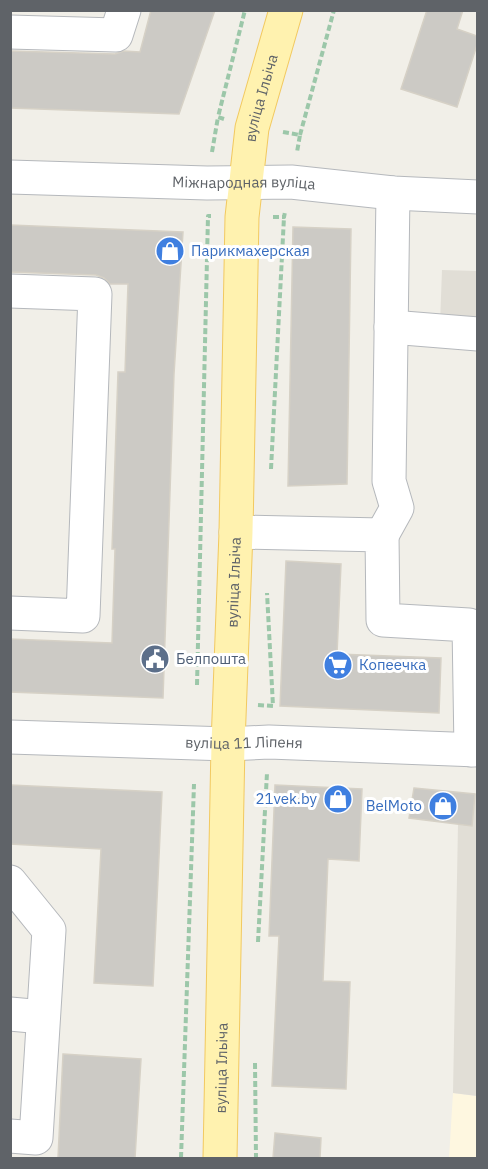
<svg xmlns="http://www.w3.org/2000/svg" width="488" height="1169" font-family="'IBM Plex Sans',sans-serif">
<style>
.commercial{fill:#fef7e0}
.education{fill:#e1ded6}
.building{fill:#cccac5;stroke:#d6d1c6;stroke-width:1.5}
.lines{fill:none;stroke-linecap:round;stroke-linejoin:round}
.minor-casing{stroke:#b5b8bc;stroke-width:35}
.major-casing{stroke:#f2c960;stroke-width:35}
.path{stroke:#9cc7a9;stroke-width:4;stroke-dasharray:6 3;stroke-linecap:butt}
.minor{stroke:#fff;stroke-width:33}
.major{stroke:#fff2af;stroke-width:33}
.labels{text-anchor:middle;stroke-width:6;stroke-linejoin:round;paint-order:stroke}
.street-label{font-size:15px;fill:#5f6368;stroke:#fff}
.shop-label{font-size:15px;fill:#366cbe;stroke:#fff;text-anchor:start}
.service-label{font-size:15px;fill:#4e5e75;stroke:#fff;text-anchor:start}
</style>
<rect width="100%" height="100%" fill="#f1efe8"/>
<!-- commercial -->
<polygon class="commercial" points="453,1093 477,1096 477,1158 449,1158"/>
<!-- education -->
<g class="education">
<polygon points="442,270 477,271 477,326 440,324"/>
<polygon points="475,794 477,794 477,1096 453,1093 458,824 472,826"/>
</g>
<!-- building -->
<g class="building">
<polygon points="151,10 215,10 179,114 10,108 10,51 115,54 124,51 140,52"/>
<polygon points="427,10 463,10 457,29 477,36 477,45 457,107 401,89"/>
<polygon points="10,225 183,232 174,374 163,698 10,692 10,639 112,643 115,549 112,549 118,372 125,372 128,284 110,284 104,278 96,275 10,272"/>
<polygon points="293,227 351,229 347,484 288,486"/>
<polygon points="286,561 341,564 337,654 441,658 439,713 280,706"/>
<polygon points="10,785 162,792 153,986 94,983 101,849 10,844"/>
<polygon points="275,785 362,789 359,861 328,859 323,981 350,982 346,1089 272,1086 279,936 269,936"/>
<polygon points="414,788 475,794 472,826 409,818"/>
<polygon points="63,1054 141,1059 135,1158 58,1158"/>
<polygon points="275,1133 321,1138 320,1158 273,1158"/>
</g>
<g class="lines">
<!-- minor casing -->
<g class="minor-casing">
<g id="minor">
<polyline points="10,32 116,35 124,10"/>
<path id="s1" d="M10 177 207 183 291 182 393 193 478 197"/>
<polyline points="10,291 95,294 83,616 10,613"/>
<polyline points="391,327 478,334"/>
<polyline points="236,532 382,535 383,620 469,625 471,750"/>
<polyline points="382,535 397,508 389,481 393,193"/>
<path id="s2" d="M10 737 228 744 269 742 478 750"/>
<polyline points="10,882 49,930 36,1138 10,1136"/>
<polyline points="10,1014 43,1017"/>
</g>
</g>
<!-- major casing -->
<g class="major-casing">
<g id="major">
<path id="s3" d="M220 1158 228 744 236 532 242 217 252 128 286 10"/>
</g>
</g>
<!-- path -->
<g class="path">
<polyline points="224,119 218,117 245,10"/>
<polyline points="283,132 300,135 297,152"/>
<polyline points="300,135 334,10"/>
<polyline points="212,152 218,117"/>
<polyline points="273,217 284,217 285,212"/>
<polyline points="271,469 284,217"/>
<polyline points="197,685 208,216 211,216"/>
<polyline points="258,705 273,706 267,593"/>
<polyline points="258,942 267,773"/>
<polyline points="255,1063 256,1158"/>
<polyline points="181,1158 194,784"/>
</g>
<!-- minor -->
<use href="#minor" class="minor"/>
<!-- major -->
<use href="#major" class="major"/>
</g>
<!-- icons -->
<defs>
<g id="shop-disc" transform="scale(1.5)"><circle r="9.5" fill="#3f7fe0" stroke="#fff"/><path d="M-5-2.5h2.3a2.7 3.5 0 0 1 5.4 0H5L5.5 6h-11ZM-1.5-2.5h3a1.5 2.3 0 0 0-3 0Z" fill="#fff"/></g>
<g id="civic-disc" transform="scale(1.5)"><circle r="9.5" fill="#5c6f8a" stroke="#fff"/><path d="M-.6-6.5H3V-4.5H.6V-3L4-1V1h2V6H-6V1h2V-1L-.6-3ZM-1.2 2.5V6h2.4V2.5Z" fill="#fff"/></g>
<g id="supermarket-disc" transform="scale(1.5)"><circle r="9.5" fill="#3f7fe0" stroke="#fff"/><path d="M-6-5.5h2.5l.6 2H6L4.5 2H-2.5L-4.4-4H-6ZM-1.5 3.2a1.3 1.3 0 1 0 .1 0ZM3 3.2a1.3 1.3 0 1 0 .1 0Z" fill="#fff"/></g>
</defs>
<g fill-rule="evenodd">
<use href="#shop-disc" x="170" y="251"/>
<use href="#civic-disc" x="155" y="659"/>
<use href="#supermarket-disc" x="338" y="665"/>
<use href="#shop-disc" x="338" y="799"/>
<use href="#shop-disc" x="443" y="806"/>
</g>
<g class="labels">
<!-- street labels -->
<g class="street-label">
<text dy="5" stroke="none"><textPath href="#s3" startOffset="1062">вуліца Ільіча</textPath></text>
<text dy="5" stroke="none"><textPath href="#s1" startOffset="234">Міжнародная вуліца</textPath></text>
<text dy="5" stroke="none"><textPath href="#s3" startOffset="576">вуліца Ільіча</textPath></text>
<text dy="5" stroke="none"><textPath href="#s2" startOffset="234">вуліца 11 Ліпеня</textPath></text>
<text dy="5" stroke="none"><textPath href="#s3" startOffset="90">вуліца Ільіча</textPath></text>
</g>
<!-- shop labels -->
<g class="shop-label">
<text x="191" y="256">Парикмахерская</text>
<text x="359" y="670">Копеечка</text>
<text x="317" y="804" text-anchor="end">21vek.by</text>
<text x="422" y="811" text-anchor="end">BelMoto</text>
</g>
<!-- service labels -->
<g class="service-label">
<text x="176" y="664">Белпошта</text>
</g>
</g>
<!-- border -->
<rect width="488" height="1169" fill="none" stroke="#5f6368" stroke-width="24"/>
</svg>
